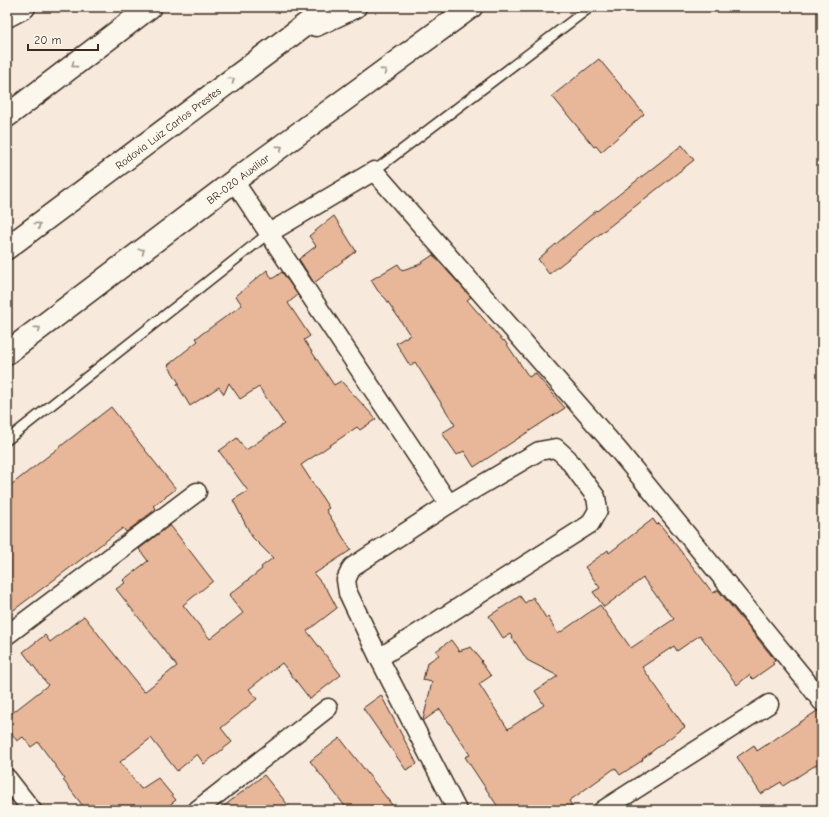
<svg xmlns="http://www.w3.org/2000/svg" width="829" height="817" font-family="'Comic Neue',sans-serif">
<style>
.building{fill:#e8b79a;stroke:#3b2a1e}
.lines{fill:none;stroke-linecap:round;stroke-linejoin:round}
.lane-casing{stroke:#3b2a1e;stroke-width:12}
.street-casing{stroke:#3b2a1e;stroke-width:21}
.secondary-casing{stroke:#3b2a1e;stroke-width:25}
.highway-casing{stroke:#3b2a1e;stroke-width:25}
.lane{stroke:#fbf7ec;stroke-width:9}
.street{stroke:#fbf7ec;stroke-width:18}
.secondary{stroke:#fbf7ec;stroke-width:22}
.highway{stroke:#fbf7ec;stroke-width:22}
.oneway{stroke:#9b9085}
.labels{text-anchor:middle;stroke-width:3;stroke-linejoin:round;paint-order:stroke}
.street-label{font-size:11px;fill:#3b2a1e;stroke:#fbf7ec}
</style>
<rect width="100%" height="100%" fill="#f7eadc"/>
<filter id="ink" filterUnits="userSpaceOnUse"><feTurbulence type="fractalNoise" baseFrequency=".025" numOctaves="2"/><feDisplacementMap in="SourceGraphic" scale="8" xChannelSelector="R" yChannelSelector="G"/><feConvolveMatrix kernelMatrix="1 2 1 2 8 2 1 2 1" color-interpolation-filters="sRGB"/></filter>
<g filter="url(#ink)">
<!-- building -->
<g class="building">
<polygon points="599,59 644,114 601,152 596,146 594,147 552,96"/>
<polygon points="682,145 694,160 549,274 538,259 597,210 598,211"/>
<polygon points="334,216 356,251 314,283 299,259 316,246 309,236"/>
<polygon points="433,255 471,297 467,300 503,341 504,340 529,377 535,373 565,408 474,467 464,451 457,455 442,433 455,425 415,362 410,366 396,343 410,335 386,299 378,291 371,280 398,264 402,270 418,265"/>
<polygon points="267,270 272,279 282,272 298,295 288,303 310,336 304,340 334,385 341,381 376,419 360,430 357,427 301,465 329,508 326,510 351,550 314,574 328,591 337,608 307,631 341,675 310,699 282,663 249,689 257,699 221,728 232,742 204,764 197,754 177,771 151,738 120,762 141,789 158,778 176,800 163,810 86,810 63,780 65,779 38,742 31,747 23,737 17,741 7,727 7,717 48,685 23,652 45,635 50,642 84,616 144,692 177,666 116,589 125,583 123,580 148,561 139,549 170,525 213,581 183,605 210,639 243,613 229,595 262,569 261,567 273,558 252,537 233,500 248,491 219,451 237,438 246,450 284,424 259,387 240,399 229,383 224,394 219,387 190,406 177,384 179,383 168,365 198,341 196,338 242,305 236,296"/>
<polygon points="111,407 176,489 153,506 156,509 126,532 123,528 7,615 7,488"/>
<polygon points="653,519 657,525 659,523 713,593 718,590 775,660 772,662 774,664 753,679 749,675 737,685 700,635 677,651 674,646 642,667 685,727 663,743 642,759 643,760 620,775 615,768 569,801 575,810 500,810 465,757 470,755 440,709 423,721 423,720 432,682 423,680 427,663 439,655 436,651 451,640 459,651 471,647 482,661 481,662 491,676 479,684 508,729 544,705 535,691 558,676 527,660 510,634 503,638 489,616 520,596 525,603 533,597 546,618 548,617 558,634 600,605 631,648 674,619 643,578 604,607 593,592 600,588 585,567 608,550 609,553"/>
<polygon points="381,695 417,764 406,770 363,708"/>
<polygon points="817,711 822,712 822,761 783,786 781,782 761,794 737,757 754,745 757,751"/>
<polygon points="340,738 396,810 348,810 310,761"/>
<polygon points="264,775 292,810 219,810"/>
</g>
<g class="lines">
<!-- lane casing -->
<g class="lane-casing">
<g id="lane">
<polyline points="374,171 589,8"/>
<polyline points="7,440 269,233"/>
</g>
</g>
<!-- street casing -->
<g class="street-casing">
<g id="street">
<polyline points="234,181 449,504"/>
<polyline points="269,233 374,171 619,451 807,682 822,702"/>
<polyline points="7,635 197,492"/>
<polyline points="379,658 590,524 598,510 596,497 567,458 556,448 539,451 449,504 352,567 346,580 348,593 379,658 457,810"/>
<polyline points="7,778 32,810"/>
<polyline points="197,810 328,708"/>
<polyline points="603,810 769,704"/>
</g>
</g>
<!-- secondary casing -->
<g class="secondary-casing">
<polyline id="secondary" points="7,353 234,181 471,7"/>
</g>
<!-- highway casing -->
<g class="highway-casing">
<g id="highway">
<polyline points="7,16 24,7"/>
<polyline points="316,25 355,7"/>
<polyline points="7,116 150,7"/>
<polyline points="7,248 329,7"/>
</g>
</g>
<!-- lane -->
<use href="#lane" class="lane"/>
<!-- street -->
<use href="#street" class="street"/>
<!-- secondary -->
<use href="#secondary" class="secondary"/>
<!-- highway -->
<use href="#highway" class="highway"/>
</g>
<!-- one-way arrows -->
<defs><path id="oneway-chevron" d="M-2-3.5L2.5 0L-2 3.5" fill="none" stroke-width="1.6" stroke-linecap="round" stroke-linejoin="round"/></defs>
<g class="oneway">
<use href="#oneway-chevron" transform="translate(74 65) rotate(143)"/>
<use href="#oneway-chevron" transform="translate(384 71) rotate(-36)"/>
<use href="#oneway-chevron" transform="translate(232 80) rotate(-37)"/>
<use href="#oneway-chevron" transform="translate(280 148) rotate(-36)"/>
<use href="#oneway-chevron" transform="translate(38 225) rotate(-37)"/>
<use href="#oneway-chevron" transform="translate(142 251) rotate(-37)"/>
<use href="#oneway-chevron" transform="translate(38 329) rotate(-37)"/>
</g>
</g>
<g class="labels">
<!-- street labels -->
<g class="street-label">
<text transform="translate(168 128) rotate(-37)" y="4">Rodovia Luiz Carlos Prestes</text>
<text transform="translate(238 179) rotate(-37)" y="4">BR-020 Auxiliar</text>
</g>
</g>
<!-- margin -->
<rect width="829" height="817" fill="none" stroke="#fbf7ec" stroke-width="24"/>
<rect x="12" y="12" width="805" height="793" fill="none" stroke="#3b2a1e" stroke-width="1.5" filter="url(#ink)"/>
<!-- scale -->
<path d="M28 44v6h70v-6" fill="none" stroke="#3b2a1e" stroke-width="2"/>
<text x="34" y="44" font-size="12" fill="#3b2a1e" stroke="#fbf7ec" stroke-width="3" paint-order="stroke">20 m</text>
</svg>
